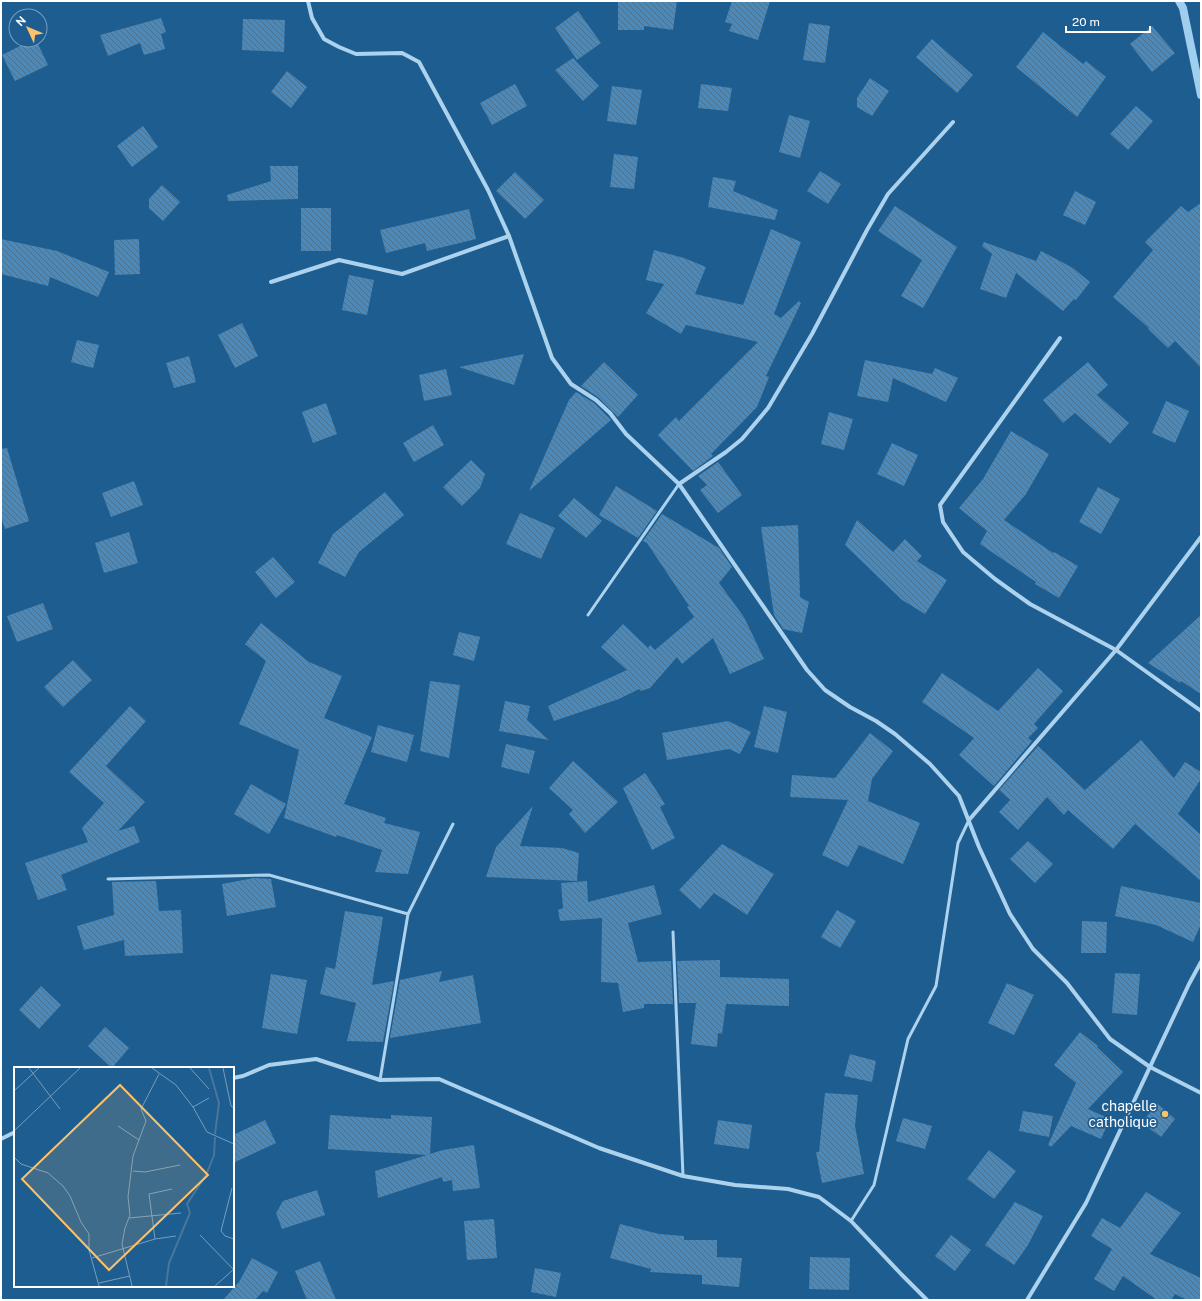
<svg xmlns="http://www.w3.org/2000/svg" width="1202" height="1301" font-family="'Public Sans',sans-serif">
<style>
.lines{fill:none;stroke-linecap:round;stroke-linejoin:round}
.stream{stroke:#a0ceef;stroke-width:8}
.building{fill:url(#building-back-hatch)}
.service{stroke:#acd2ee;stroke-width:3}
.minor{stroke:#acd2ee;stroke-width:4}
.poi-dot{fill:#fdc16b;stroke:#1d5d90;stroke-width:1.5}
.labels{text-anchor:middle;stroke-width:3.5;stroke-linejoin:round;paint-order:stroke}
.poi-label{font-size:14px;fill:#fff;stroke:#1d5d90;text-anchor:end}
.inset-river{fill:none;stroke:#49769a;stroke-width:2}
.inset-road{fill:none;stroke:#779ebc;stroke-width:1}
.view{fill:#fdc16b;fill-opacity:0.15;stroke:#fdc16b;stroke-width:2}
.inset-edge{fill:none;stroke:#fff;stroke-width:2}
</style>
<defs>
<pattern id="building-back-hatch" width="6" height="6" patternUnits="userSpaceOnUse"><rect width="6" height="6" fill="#4a89b9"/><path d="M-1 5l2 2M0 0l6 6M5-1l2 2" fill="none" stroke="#4b718d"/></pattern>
</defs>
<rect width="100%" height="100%" fill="#1d5d90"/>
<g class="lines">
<!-- stream -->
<polyline class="stream" points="1179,1 1183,8 1201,95"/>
</g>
<!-- building -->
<g class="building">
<polygon points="618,1 677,1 673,30 644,26 644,30 618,30"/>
<polygon points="732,1 770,1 758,40 729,31 732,24 725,22"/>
<polygon points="578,11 601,43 577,60 555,28"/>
<polygon points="161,18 166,32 161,34 165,49 144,55 140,43 108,56 100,35"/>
<polygon points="243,19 285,20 284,52 242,50"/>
<polygon points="809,23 830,26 825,63 803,60"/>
<polygon points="1152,26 1175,53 1152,72 1130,44"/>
<polygon points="1043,32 1083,64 1086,61 1106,77 1077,117 1016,67"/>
<polygon points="932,39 973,75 957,93 916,57"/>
<polygon points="32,40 36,40 48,65 15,81 2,55"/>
<polygon points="573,58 599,86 583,101 555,70"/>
<polygon points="287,71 307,87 291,108 271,92"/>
<polygon points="870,78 889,91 872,116 857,107 857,98"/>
<polygon points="515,84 527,106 492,125 480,103"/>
<polygon points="701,84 732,88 728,111 698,108"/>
<polygon points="612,86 642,90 636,125 607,121"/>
<polygon points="1136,106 1153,121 1128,150 1110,134"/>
<polygon points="789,115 810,121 800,158 779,152"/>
<polygon points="143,126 158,147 132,167 117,146"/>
<polygon points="614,154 638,157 634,189 610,187"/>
<polygon points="270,166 298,166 298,199 228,201 227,195 271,181"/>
<polygon points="820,171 841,184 828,204 807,191"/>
<polygon points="515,172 544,200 525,219 496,191"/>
<polygon points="713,177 736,181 733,191 778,210 775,220 708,207"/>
<polygon points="162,185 180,202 163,221 149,208 149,199"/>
<polygon points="1075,191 1096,202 1085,225 1063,215"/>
<polygon points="1201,203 1201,368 1175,341 1168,348 1148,329 1149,328 1113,297 1153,250 1145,242 1181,206 1188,212"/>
<polygon points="895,206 957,247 923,308 901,296 922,260 878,231"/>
<rect x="301" y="208" width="30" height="43"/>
<polygon points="469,209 476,239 427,251 425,243 386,253 380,230"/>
<polygon points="771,229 801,242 774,314 781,318 799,301 801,303 766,376 769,377 757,407 711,454 713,456 693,471 658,435 676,417 679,421 758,342 686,325 681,334 646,313 664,284 646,280 654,250 684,258 706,267 695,294 743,305"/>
<polygon points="1,239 57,251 109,272 98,297 50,277 48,286 1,274"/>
<polygon points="139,239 140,274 115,275 114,240"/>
<polygon points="984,242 1036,261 1041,251 1073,268 1090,282 1076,300 1074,299 1063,311 1016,273 1006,298 980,289 992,254 982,246"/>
<polygon points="349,275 374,280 367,315 342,310"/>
<polygon points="242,323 258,356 235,368 218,335"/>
<polygon points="77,340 99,345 93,368 71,362"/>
<polygon points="524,354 514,385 459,367"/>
<polygon points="189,356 196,382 174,388 166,363"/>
<polygon points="865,360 932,374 935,368 958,378 946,402 893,378 888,402 857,396"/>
<polygon points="604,362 638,395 618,417 598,397 581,386"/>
<polygon points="1088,362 1108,385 1097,395 1129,423 1110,444 1075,413 1063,423 1043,400"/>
<polygon points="446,369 452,395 424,401 419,375"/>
<polygon points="576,392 594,403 611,420 529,491 569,400"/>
<polygon points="1166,401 1189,411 1175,443 1152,433"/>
<polygon points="326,403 337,434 313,443 302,412"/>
<polygon points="829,412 853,419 844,450 821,444"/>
<polygon points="433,425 444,445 414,462 403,443"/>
<polygon points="1011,431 1049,454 1026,494 1004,520 1053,553 1054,552 1078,566 1059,598 1035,584 1036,582 980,544 987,531 959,508 983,479"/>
<polygon points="892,443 918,455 904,486 877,474"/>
<polygon points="7,448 29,521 5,529 1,517 1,449"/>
<polygon points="471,460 485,474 480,488 462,506 443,487"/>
<polygon points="718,462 742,495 718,513 700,490 707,485 698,476"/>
<polygon points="134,481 143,505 111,517 102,493"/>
<polygon points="616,486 657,511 638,538 599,515"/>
<polygon points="1098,487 1120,499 1101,534 1079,522"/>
<polygon points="385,492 404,515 359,552 345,577 318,563 333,534"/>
<polygon points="574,498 602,521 586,538 558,516"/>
<polygon points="520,513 555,528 541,559 506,544"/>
<polygon points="662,514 719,548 732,567 719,583 744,617 764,659 730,674 713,638 682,664 677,657 650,688 641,691 639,689 619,699 554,721 548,706 627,670 601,647 623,624 648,648 650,645 655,650 694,617 687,607 689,606 647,543 643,541"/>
<polygon points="857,520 893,552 905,539 922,556 917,561 947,580 925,614 902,600 845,545"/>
<polygon points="798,525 800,597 809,602 802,633 783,629 774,615 761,527"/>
<polygon points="129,532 138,563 104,573 95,543"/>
<polygon points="273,557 295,582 276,598 255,572"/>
<polygon points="43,603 53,629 17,642 7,616"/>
<polygon points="1201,615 1201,694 1181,681 1180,683 1148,663"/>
<polygon points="261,623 309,662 342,676 324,718 372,737 344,804 386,818 384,823 420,832 408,874 375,872 382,850 337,835 336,837 284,818 299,750 239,724 266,661 245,644"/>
<polygon points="459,632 480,637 474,661 453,655"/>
<polygon points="73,660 92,680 63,707 44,687"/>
<polygon points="1038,668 1063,691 1034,724 1038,728 1028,738 1032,741 994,786 959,755 974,738 922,702 942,673 998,711"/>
<polygon points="430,681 460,685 449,758 420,751"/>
<polygon points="505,701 530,706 527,720 549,740 499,731"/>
<polygon points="130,706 146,721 106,766 145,802 118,831 134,826 140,842 61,875 67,890 38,900 25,863 88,842 82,828 104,803 69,772"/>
<polygon points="764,706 787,712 778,753 754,747"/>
<polygon points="728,721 751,732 740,754 729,749 667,760 662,733"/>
<polygon points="378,725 414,735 407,762 371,752"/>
<polygon points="870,733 893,751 872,779 868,801 920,823 903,864 859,845 848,867 822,855 848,800 790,797 792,775 835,778"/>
<polygon points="1141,740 1174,778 1185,762 1201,772 1201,779 1178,814 1201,835 1201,881 1135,824 1113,849 1068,810 1064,815 1047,797 1018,830 999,812 1010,800 999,790 1038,746 1085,790"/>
<polygon points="506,744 535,751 529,774 501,767"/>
<polygon points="573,761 618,802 585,833 569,814 573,810 549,788"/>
<polygon points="645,773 665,804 660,807 675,838 652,850 623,788"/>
<polygon points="251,784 286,804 269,834 234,814"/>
<polygon points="533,806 520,846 562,848 579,853 577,881 486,877 496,847"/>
<polygon points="1028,841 1053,864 1035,883 1010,859"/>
<polygon points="722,844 774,874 747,915 714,893 700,909 679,890"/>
<polygon points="254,878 271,879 276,907 227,916 222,884"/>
<polygon points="156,881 159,911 181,910 183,953 125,956 124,940 84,950 77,926 114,915 112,882"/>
<polygon points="587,881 588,902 654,885 662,914 628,923 638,962 671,961 673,1004 644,1004 644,1008 623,1012 618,983 601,982 602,918 560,921 558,910 563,908 561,883"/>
<polygon points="1121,886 1201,903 1201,924 1193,942 1156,925 1115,916"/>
<polygon points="837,910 856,921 840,948 821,937"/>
<polygon points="345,911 383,917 372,985 394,981 383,1042 347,1041 356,1003 320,994 326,967 335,969"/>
<polygon points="1082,921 1107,922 1106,953 1081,953"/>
<polygon points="720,960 720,977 789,979 789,1006 726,1004 722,1034 718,1033 717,1047 691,1044 696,1003 679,1003 677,961"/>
<polygon points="442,971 439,982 473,975 481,1023 390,1038 400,980"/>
<polygon points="1115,973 1140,974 1137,1015 1112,1013"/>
<polygon points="271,974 307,980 297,1034 262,1028"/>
<polygon points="1007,983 1034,995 1014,1035 988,1023"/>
<polygon points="41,986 61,1005 39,1029 19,1010"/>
<polygon points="105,1027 129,1048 112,1068 88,1046"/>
<polygon points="1080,1032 1098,1046 1097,1047 1123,1072 1088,1109 1110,1119 1101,1139 1071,1126 1051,1147 1048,1145 1076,1083 1054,1065"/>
<polygon points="850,1054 876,1061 872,1082 844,1076"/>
<polygon points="825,1093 858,1095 855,1126 864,1174 822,1183 816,1152 819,1152"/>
<polygon points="1157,1103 1175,1119 1161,1137 1142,1123"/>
<polygon points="1023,1111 1053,1116 1049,1137 1019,1131"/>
<polygon points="330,1115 391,1119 391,1115 432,1117 430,1154 443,1150 474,1145 480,1188 453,1191 452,1180 443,1182 442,1177 378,1198 375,1171 427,1155 328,1149"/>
<polygon points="903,1118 932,1126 925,1149 896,1141"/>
<polygon points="265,1120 276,1143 233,1163 233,1135"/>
<polygon points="718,1120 752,1125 749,1149 714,1144"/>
<polygon points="989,1150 1016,1171 994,1199 967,1179"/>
<polygon points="317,1190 325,1215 282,1229 276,1213 283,1201"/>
<polygon points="1146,1192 1181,1213 1150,1254 1201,1278 1201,1300 1187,1300 1175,1294 1171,1300 1157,1300 1123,1276 1114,1291 1094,1279 1112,1249 1091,1236 1102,1218 1120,1228"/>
<polygon points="1015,1202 1043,1216 1028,1245 1014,1265 985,1245"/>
<polygon points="494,1219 497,1258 467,1260 464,1221"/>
<polygon points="620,1224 659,1234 684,1236 684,1240 717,1240 717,1257 742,1258 739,1287 702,1284 702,1275 650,1272 651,1269 610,1258"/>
<polygon points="951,1235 971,1250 955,1271 935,1256"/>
<polygon points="810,1257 850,1258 849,1290 809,1289"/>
<polygon points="252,1258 278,1272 267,1293 263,1291 255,1300 223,1300 239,1282"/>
<polygon points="320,1261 336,1300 307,1300 295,1271"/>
<polygon points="535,1268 561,1273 556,1297 531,1292"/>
</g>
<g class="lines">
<!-- service -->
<g class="service">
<polyline points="588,615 679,484"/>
<polyline points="108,879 269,875 408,914"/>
<polyline points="673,932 683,1176"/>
<polyline points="380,1080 408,914 453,824"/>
<polyline points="851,1221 874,1185 908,1039 936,986 958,843 969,820"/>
</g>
<!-- minor -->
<g class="minor">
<polyline points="308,1 312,18 324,39 339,47 356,54 402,53 419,62 488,190 509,236 552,358 571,384 596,400 610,413 626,434 679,484 807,670 825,690 850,707 876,721 895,734 930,764 959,796 979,847 1010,914 1033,949 1067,983 1110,1039 1150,1067 1201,1093"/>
<polyline points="271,282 339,260 402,274 509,236"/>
<polyline points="1060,338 940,505 943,522 963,552 995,579 1030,604 1116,650 1201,711"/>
<polyline points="679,484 726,452 742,439 768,408 812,334 867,230 888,194 953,122"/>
<polyline points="969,820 1116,650 1201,537"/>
<polyline points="233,1078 243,1076 269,1065 316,1059 380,1080 439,1079 599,1148 683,1176 735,1185 788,1189 819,1197 851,1221 901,1274 927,1300"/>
<polyline points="1,1139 15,1132"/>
<polyline points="1027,1300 1086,1203 1189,984 1201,962"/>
</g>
</g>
<!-- markers -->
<circle class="poi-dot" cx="1165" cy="1114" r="4"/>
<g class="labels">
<!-- poi labels -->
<g class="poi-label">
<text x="1157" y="1111">chapelle<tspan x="1157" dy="16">catholique</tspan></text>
</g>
</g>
<!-- overview -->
<g transform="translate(14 1067)">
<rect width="220" height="220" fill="#1d5d90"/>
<path class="inset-river" d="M195 1 205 36 201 67M152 219 155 196 176 146 173 137 192 108 200 88 201 70"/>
<path class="inset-road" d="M15 1 46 42M138 1 162 18 179 40 193 65 220 77M176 1 195 22M209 1 217 39 220 41M0 24 25 1M179 40 195 31M104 59 125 73M0 64 66 1M0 90 7 97 34 106 49 119 56 129 67 155 75 167V183L85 219M119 104 131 105 166 98M218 121 207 164 211 169 220 172M115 151 167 146M186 168 220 203M141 172 135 127 158 122M78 191 141 172 162 169M85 216 116 209M118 219 108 177 111 161 116 148 114 130 119 89 132 54 127 42 145 7M201 219 220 202"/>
<path class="view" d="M106 18 194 108 95 203 8 112Z"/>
<rect width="220" height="220" class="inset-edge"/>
</g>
<!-- border -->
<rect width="1202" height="1301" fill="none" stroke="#ffffff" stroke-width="4"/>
<!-- north arrow -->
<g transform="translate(28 28) rotate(314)"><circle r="19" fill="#1d5d90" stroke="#779ebc"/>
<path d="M0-3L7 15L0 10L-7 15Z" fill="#fdc16b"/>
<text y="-6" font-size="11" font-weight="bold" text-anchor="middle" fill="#ffffff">N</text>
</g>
<!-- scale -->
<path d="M1066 26v6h84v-6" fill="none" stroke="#ffffff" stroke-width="2"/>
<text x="1072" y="26" font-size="12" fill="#ffffff" stroke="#1d5d90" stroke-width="3" paint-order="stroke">20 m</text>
</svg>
